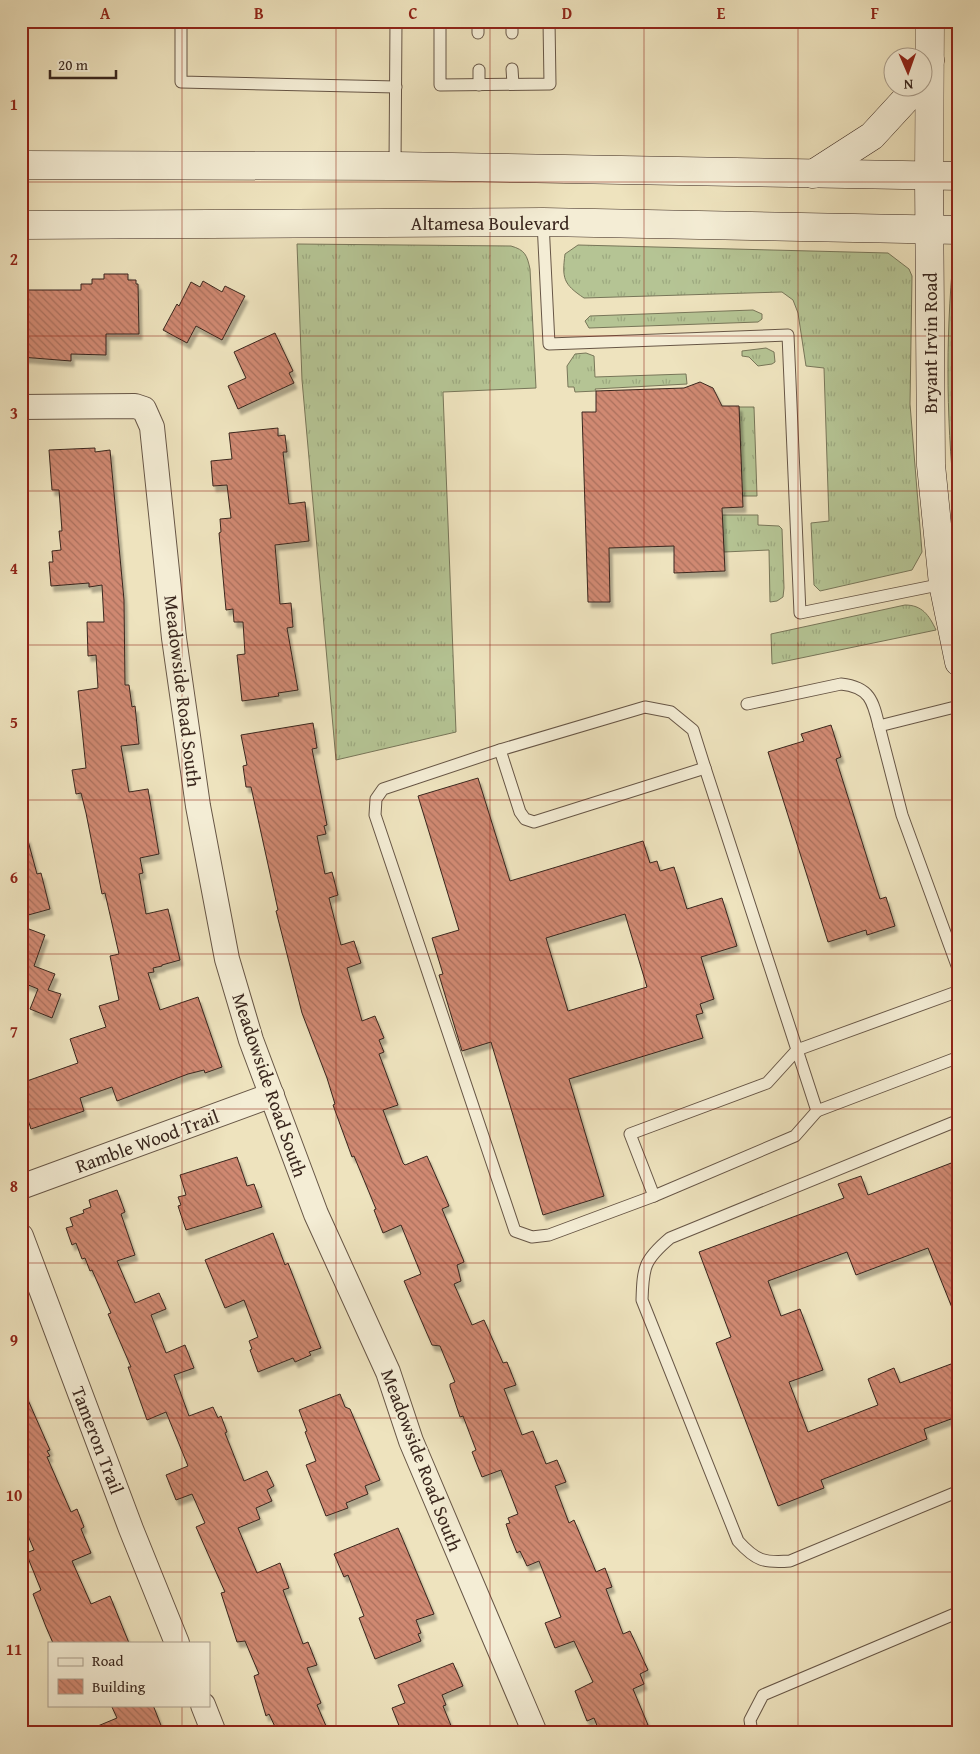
<svg xmlns="http://www.w3.org/2000/svg" width="980" height="1754" font-family="'Gentium Book Plus',serif">
<style>
.grass{fill:url(#grass-tufts);stroke:#787659}
.building{fill:url(#building-back-hatch);stroke:#3a271e;fill-rule:evenodd;filter:url(#shadow)}
.lines{fill:none;stroke-linecap:round;stroke-linejoin:round}
.service-casing{stroke:#675646;stroke-width:13}
.minor-casing{stroke:#675646;stroke-width:26}
.tertiary-casing{stroke:#675646;stroke-width:29}
.secondary-casing{stroke:#3a271e;stroke-width:29}
.service{stroke:#f4edd5;stroke-width:11}
.minor{stroke:#f4edd5;stroke-width:24}
.tertiary{stroke:#f4edd5;stroke-width:28}
.secondary{stroke:#f4edd5;stroke-width:28}
.grid{fill:none;stroke:#8f2418;stroke-width:1;stroke-opacity:0.55}
.labels{text-anchor:middle;stroke-width:4;stroke-linejoin:round;paint-order:stroke}
.street-label{font-size:19px;fill:#3a271e;stroke:#f4edd5}
.neatline{fill:none;stroke:#8f2418;stroke-width:2}
.grid-label{font-size:16px;text-anchor:middle;font-weight:bold;fill:#8f2418}
</style>
<defs>
<pattern id="grass-tufts" width="24" height="20" patternUnits="userSpaceOnUse" patternTransform="scale(1.25)"><rect width="24" height="20" fill="#b5c494"/><path d="M3 7l-1-3M5 7V3M7 7l1-3M15 17l-1-3M17 17v-4M19 17l1-3" fill="none" stroke="#9ca87f"/></pattern>
<pattern id="building-back-hatch" width="6" height="6" patternUnits="userSpaceOnUse" patternTransform="scale(1.25)"><rect width="6" height="6" fill="#d08972"/><path d="M-1 5l2 2M0 0l6 6M5-1l2 2" fill="none" stroke="#aa705d"/></pattern>
<filter id="shadow"><feDropShadow dx="3" dy="5.5" stdDeviation="1" flood-color="#0004"/></filter>
</defs>
<rect width="100%" height="100%" fill="#eee3be"/>
<filter id="stains"><feTurbulence type="fractalNoise" baseFrequency=".004" numOctaves="4"/><feColorMatrix values="0 0 0 0 .2 0 0 0 0 .09 0 0 0 0 .02 0 0 0 .5 -.17"/></filter>
<radialGradient id="worn" r=".72"><stop offset=".6" stop-color="#630" stop-opacity="0"/><stop offset="1" stop-color="#630" stop-opacity=".3"/></radialGradient>
<!-- grass -->
<g class="grass">
<path d="M297 244 511 246C525 250 527 255 530 269L536 388 443 392 456 732 336 760 302 380Z"/>
<path d="M578 245 888 253 909 269 912 276 910 404 922 552 912 570 820 591 814 585 811 523 829 521 824 368 806 366 798 313 793 300 782 292 584 298C563 284 562 278 565 254Z"/>
<path d="M952 272H959V532C947 449 945 356 952 272Z"/>
<polygon points="753,310 762,314 762,319 758,322 589,328 585,321 590,316"/>
<polygon points="766,348 774,352 775,362 772,364 758,366 749,357 742,356 742,351"/>
<polygon points="586,353 594,356 595,377 686,374 687,384 595,389 596,391 575,392 574,387 568,387 567,366 575,354"/>
<polygon points="739,407 754,407 757,496 742,496"/>
<polygon points="722,515 758,515 758,525 779,526 782,529 784,588 783,597 777,601 770,602 769,550 724,552"/>
<path d="M905 605C922 605 929 615 936 630L772 664 771 634Z"/>
</g>
<!-- building -->
<g class="building">
<polygon points="104,274 128,274 128,280 136,280 136,284 138,284 139,334 106,334 106,355 71,354 71,361 21,357 21,290 81,290 81,284 92,284 92,279 104,279"/>
<polygon points="203,281 222,292 225,286 245,296 222,340 196,326 187,343 163,330 177,304 179,306 191,282 200,287"/>
<polygon points="275,333 293,371 289,373 294,383 238,409 228,386 246,378 234,352"/>
<polygon points="700,382 713,388 722,406 739,406 743,507 722,508 725,571 674,573 674,546 609,548 610,602 588,602 582,412 596,412 596,391 684,388"/>
<polygon points="278,428 278,436 285,435 287,452 283,452 289,504 305,502 309,541 275,545 280,604 291,603 293,627 287,628 298,690 278,693 279,696 242,701 237,655 245,654 243,622 234,622 233,609 226,610 219,533 221,532 220,519 231,518 227,485 213,486 211,461 232,459 229,433"/>
<polygon points="95,448 95,452 110,450 124,600 125,685 129,685 132,707 135,706 139,744 121,746 129,792 148,789 159,854 140,858 143,873 139,874 146,914 168,909 180,960 162,965 162,966 153,968 154,972 148,973 160,1010 198,997 222,1067 205,1073 204,1070 188,1074 117,1101 112,1087 80,1098 84,1111 31,1129 21,1099 21,1092 26,1090 24,1082 78,1063 70,1039 106,1027 99,1006 119,1000 110,956 119,954 105,893 102,894 86,813 81,793 76,794 72,770 86,768 78,691 98,688 96,655 88,656 87,622 104,622 102,585 89,587 89,583 51,586 49,562 53,562 52,551 61,550 59,531 62,531 59,490 52,490 49,450"/>
<polygon points="313,723 317,748 312,749 327,825 324,826 326,834 317,836 325,874 332,872 338,895 329,898 341,945 354,941 361,963 347,968 362,1021 375,1016 384,1038 379,1040 384,1052 379,1054 398,1105 383,1110 403,1163 405,1165 427,1156 449,1206 442,1209 463,1259 464,1262 457,1265 461,1281 454,1284 472,1325 484,1320 503,1363 507,1362 516,1385 504,1389 522,1435 533,1431 546,1464 557,1460 566,1482 555,1486 569,1523 574,1520 596,1572 605,1568 612,1587 606,1589 623,1634 630,1631 648,1670 640,1674 644,1684 633,1689 648,1725 640,1727 643,1733 600,1733 594,1718 587,1721 575,1691 593,1682 574,1641 555,1648 545,1623 561,1617 539,1561 527,1566 520,1551 517,1553 510,1536 506,1524 510,1523 508,1518 518,1514 501,1470 482,1477 472,1452 476,1450 463,1416 460,1417 450,1387 450,1384 455,1382 440,1346 432,1345 404,1281 421,1274 401,1225 383,1233 374,1210 376,1209 354,1156 352,1157 333,1105 335,1104 327,1078 302,1013 276,911 278,910 251,787 246,787 243,766 247,765 241,735"/>
<polygon points="831,725 841,757 836,759 880,899 886,897 895,926 867,935 866,930 828,942 768,752 804,741 801,734"/>
<path d="M478 778 510 881 643 841 650 863 657 861 660 871 674 867 687 909 722 898 737 946 701 957 714 999 700 1004 703 1013 696 1015 703 1038 569 1079 604 1196 543 1215 491 1042 462 1051 439 975 443 974 432 938 459 930 418 796ZM625 914 647 987 568 1011 546 938Z"/>
<polygon points="27,837 37,874 41,873 50,909 21,917 21,838"/>
<polygon points="21,926 45,935 34,966 55,974 48,990 61,994 52,1018 30,1009 38,989 26,984 21,993"/>
<polygon points="237,1157 247,1186 254,1184 262,1207 186,1230 178,1206 181,1205 178,1197 186,1195 180,1175"/>
<polygon points="959,1160 959,1325 928,1248 856,1275 847,1252 768,1281 781,1316 800,1309 823,1370 789,1382 808,1432 878,1405 868,1379 894,1368 900,1383 959,1361 959,1416 924,1429 927,1439 821,1480 824,1488 778,1506 716,1343 731,1337 699,1252 844,1198 838,1184 861,1176 868,1195"/>
<polygon points="117,1190 125,1212 121,1214 135,1255 117,1261 135,1303 159,1293 166,1309 151,1315 166,1353 185,1345 194,1368 174,1375 189,1416 213,1407 218,1418 221,1416 227,1432 225,1433 244,1481 267,1471 274,1486 267,1490 272,1501 256,1508 260,1519 238,1528 257,1573 280,1563 289,1588 283,1590 303,1644 308,1642 317,1665 307,1668 321,1703 317,1705 329,1733 278,1733 269,1714 266,1716 254,1676 259,1674 245,1641 237,1642 221,1593 225,1592 196,1527 205,1523 192,1494 176,1500 166,1475 188,1466 166,1412 147,1420 128,1367 131,1367 108,1314 111,1313 92,1270 90,1271 85,1258 82,1259 76,1243 72,1245 66,1228 73,1226 70,1218 84,1213 83,1210 91,1207 89,1200"/>
<polygon points="273,1233 285,1265 288,1263 321,1348 309,1352 311,1355 295,1362 293,1358 258,1372 250,1350 252,1349 249,1341 258,1337 244,1300 225,1308 205,1260"/>
<polygon points="21,1384 50,1450 47,1451 50,1456 47,1457 64,1496 71,1512 77,1509 84,1527 81,1529 91,1553 72,1561 91,1604 110,1596 129,1643 53,1643 46,1627 33,1594 41,1590 26,1553 34,1550 24,1526 27,1525 21,1509"/>
<polygon points="340,1394 345,1407 350,1409 380,1480 365,1486 368,1494 346,1503 348,1508 326,1516 306,1465 316,1461 305,1432 307,1431 299,1410"/>
<polygon points="398,1528 434,1614 416,1620 421,1633 418,1634 421,1641 375,1659 359,1618 364,1616 348,1575 344,1577 334,1554"/>
<polygon points="453,1663 463,1686 442,1695 446,1705 443,1706 454,1733 402,1733 392,1708 405,1703 398,1685"/>
<polygon points="111,1705 153,1705 164,1733 81,1733 117,1718"/>
</g>
<g class="lines">
<!-- service casing -->
<g class="service-casing">
<g id="service">
<polyline points="181,21 181,82 396,87"/>
<polyline points="440,21 440,85 550,84 549,21"/>
<polyline points="478,21 478,33"/>
<polyline points="512,21 512,33"/>
<polyline points="512,69 513,84"/>
<polyline points="479,85 479,70"/>
<polyline points="395,166 396,21"/>
<polyline points="543,222 549,344 788,335 800,613 943,584"/>
<path d="M747 704 841 684C870 687 873 701 879 726"/>
<polyline points="959,706 879,726 902,815 959,971"/>
<polyline points="500,750 520,812 525,819 534,822 705,768"/>
<polyline points="959,991 797,1050 767,1083 630,1134 654,1196 549,1235 532,1237 515,1231 375,815 376,799 383,789 500,750 645,707 671,712 693,730 705,768 817,1111 959,1057"/>
<path d="M959 1120 670 1238C644 1260 643 1267 642 1300L738 1541C756 1561 764 1563 790 1561L959 1491"/>
<polyline points="654,1196 795,1136 817,1111"/>
<polyline points="752,1733 750,1720 763,1695 957,1613 959,1617"/>
</g>
</g>
<!-- minor casing -->
<g class="minor-casing">
<g id="minor">
<polyline points="21,407 135,406 144,409 152,427 174,638 198,806 227,959 251,1040 316,1214 388,1372 411,1441 535,1733"/>
<polyline points="21,1187 272,1095"/>
<polyline points="21,1236 131,1529 177,1643"/>
<polyline points="203,1705 214,1733"/>
</g>
</g>
<!-- tertiary casing -->
<g class="tertiary-casing">
<polyline id="tertiary" points="929,176 930,21"/>
</g>
<!-- secondary casing -->
<g class="secondary-casing">
<g id="secondary">
<polyline points="922,71 930,60"/>
<polyline points="21,165 395,166 959,176"/>
<polyline points="813,174 872,136 906,99 913,88"/>
<polyline points="929,176 931,465 943,584 959,662"/>
<polyline points="21,225 543,222 959,230"/>
</g>
</g>
<!-- service -->
<use href="#service" class="service"/>
<!-- minor -->
<use href="#minor" class="minor"/>
<!-- tertiary -->
<use href="#tertiary" class="tertiary"/>
<!-- secondary -->
<use href="#secondary" class="secondary"/>
</g>
<!-- grid -->
<path class="grid" d="M182 21V1643M336 21V1733M490 21V1733M644 21V1733M798 21V1733M21 182H959M21 336H959M21 491H959M21 645H959M21 800H959M21 954H959M21 1109H959M21 1263H959M21 1418H959M21 1572H959M182 1705V1733"/>
<g class="labels">
<!-- street labels -->
<g class="street-label">
<text x="490" y="230">Altamesa Boulevard</text>
<text transform="translate(930 343) rotate(-90)" y="7">Bryant Irvin Road</text>
<text transform="translate(183 691) rotate(83)" y="7">Meadowside Road South</text>
<text transform="translate(270 1085) rotate(71)" y="7">Meadowside Road South</text>
<text transform="translate(147 1141) rotate(-20)" y="7">Ramble Wood Trail</text>
<text transform="translate(98 1440) rotate(69)" y="7">Tameron Trail</text>
<text transform="translate(422 1460) rotate(69)" y="7">Meadowside Road South</text>
</g>
</g>
<!-- margin -->
<rect width="980" height="1754" fill="none" stroke="#eee3be" stroke-width="55"/>
<!-- legend -->
<rect x="48" y="1642" width="162" height="65" fill="#f4edd5" stroke="#aa9e8c"/>
<rect x="58" y="1658" width="25" height="8" fill="#f4edd5" stroke="#aa9e8c"/>
<text x="92" y="1666" font-size="15" fill="#3a271e">Road</text>
<rect x="58" y="1679" width="25" height="15" fill="url(#building-back-hatch)" stroke="#aa9e8c"/>
<text x="92" y="1692" font-size="15" fill="#3a271e">Building</text>
<!-- north arrow -->
<g transform="translate(908 72) rotate(178)"><circle r="24" fill="#f4edd5" stroke="#aa9e8c"/>
<path d="M0-4L9 19L0 12L-9 19Z" fill="#8f2418"/>
<text y="-8" font-size="14" font-weight="bold" text-anchor="middle" fill="#3a271e">N</text>
</g>
<!-- scale -->
<path d="M50 70v8h66v-8" fill="none" stroke="#3a271e" stroke-width="2.5"/>
<text x="58" y="70" font-size="15" fill="#3a271e" stroke="#f4edd5" stroke-width="4" paint-order="stroke">20 m</text>
<rect x="28" y="28" width="924" height="1698" class="neatline"/>
<g class="grid-label">
<text x="105" y="19">A</text>
<text x="259" y="19">B</text>
<text x="413" y="19">C</text>
<text x="567" y="19">D</text>
<text x="721" y="19">E</text>
<text x="875" y="19">F</text>
<text x="14" y="110">1</text>
<text x="14" y="265">2</text>
<text x="14" y="419">3</text>
<text x="14" y="574">4</text>
<text x="14" y="728">5</text>
<text x="14" y="883">6</text>
<text x="14" y="1037">7</text>
<text x="14" y="1192">8</text>
<text x="14" y="1346">9</text>
<text x="14" y="1501">10</text>
<text x="14" y="1655">11</text>
</g>
<rect width="100%" height="100%" filter="url(#stains)"/>
<rect width="100%" height="100%" fill="url(#worn)"/>
</svg>
